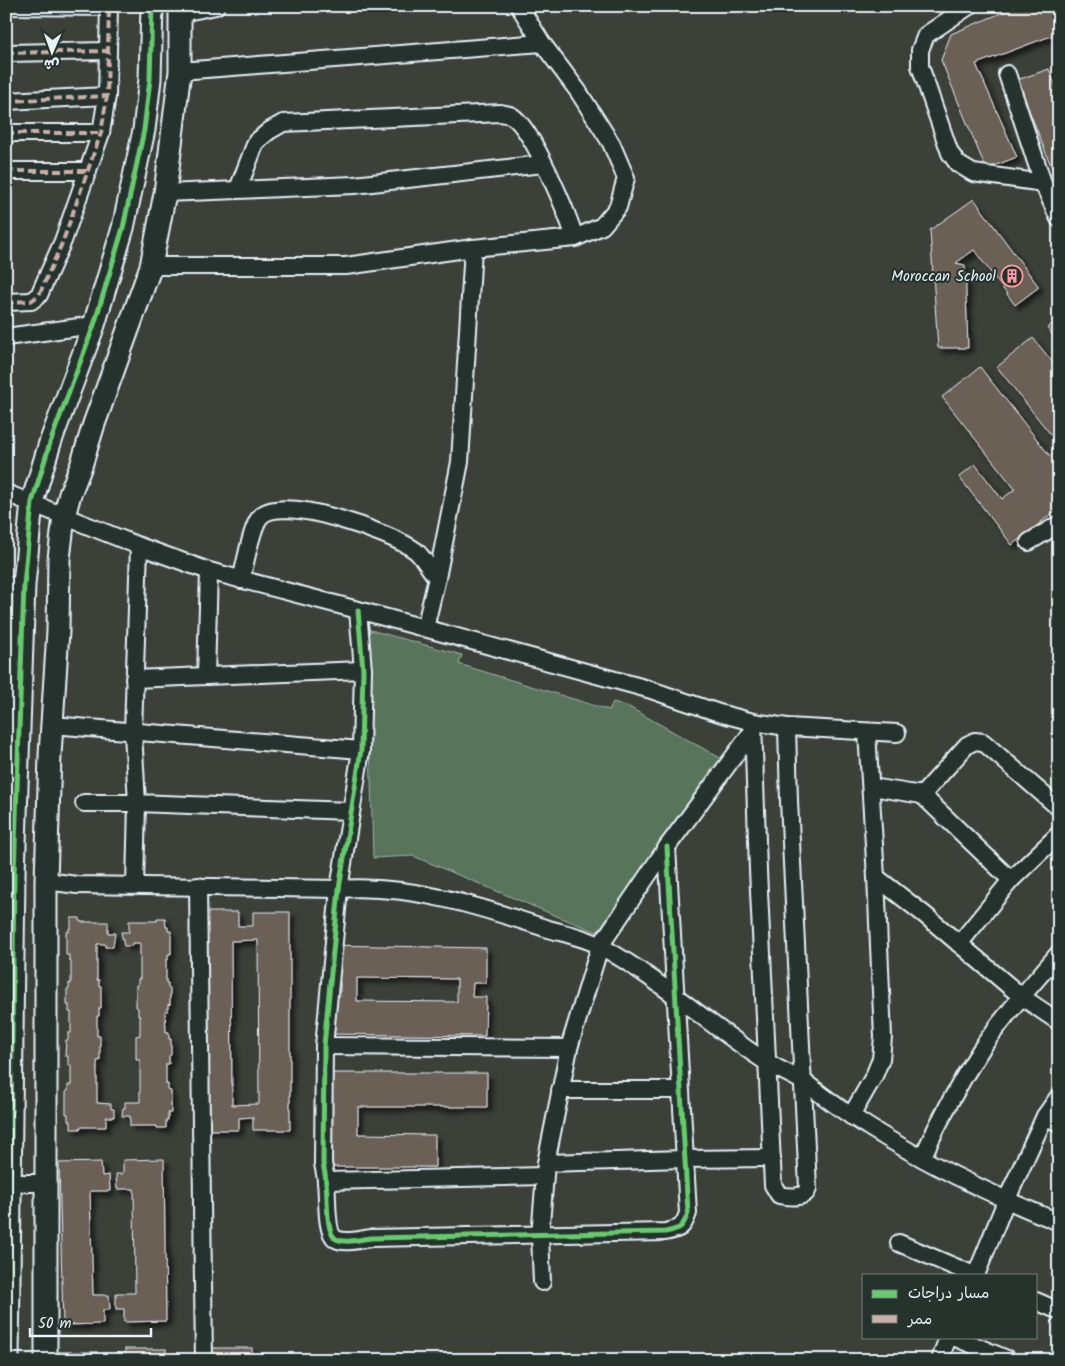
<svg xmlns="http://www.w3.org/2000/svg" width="1065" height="1366" font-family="Kalam,'Playpen Sans Arabic',sans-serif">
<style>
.green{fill:#58755c;stroke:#a0b3aa}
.building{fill:#6b6054;stroke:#e8f1f8;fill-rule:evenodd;filter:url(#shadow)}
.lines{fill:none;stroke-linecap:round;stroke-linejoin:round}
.minor-casing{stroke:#e8f1f8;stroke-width:20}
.tertiary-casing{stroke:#e8f1f8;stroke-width:25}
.minor{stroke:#26332d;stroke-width:16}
.tertiary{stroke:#26332d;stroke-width:21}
.quiet{stroke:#cab0a6;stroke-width:4;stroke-dasharray:8 4;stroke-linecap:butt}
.cycleway-casing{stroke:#26332d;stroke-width:8}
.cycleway{stroke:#67ca6e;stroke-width:5}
.labels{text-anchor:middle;stroke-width:4;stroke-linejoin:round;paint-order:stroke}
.poi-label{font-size:15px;fill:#e8f1f8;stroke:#26332d;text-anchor:end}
</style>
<defs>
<filter id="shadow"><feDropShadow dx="4.5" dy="4.5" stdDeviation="2.5" flood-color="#0009"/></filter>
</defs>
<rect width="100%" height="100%" fill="#3b4039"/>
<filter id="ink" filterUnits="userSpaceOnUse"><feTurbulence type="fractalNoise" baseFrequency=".02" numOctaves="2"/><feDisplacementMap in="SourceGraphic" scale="10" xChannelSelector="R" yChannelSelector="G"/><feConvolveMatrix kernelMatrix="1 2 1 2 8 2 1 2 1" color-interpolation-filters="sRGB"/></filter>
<g filter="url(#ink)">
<!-- green -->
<polygon class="green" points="367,629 462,655 459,664 609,710 613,702 627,706 722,759 597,932 554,915 413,856 373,858"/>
<!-- building -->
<g class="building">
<polygon points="1018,6 1059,6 1059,33 976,64 1017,157 986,169 941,60 951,34"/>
<polygon points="1049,69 1059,95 1059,186 1017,80"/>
<polygon points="974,199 1039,287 1015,305 974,250 956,263 965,265 968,348 938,348 930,230"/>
<polygon points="1059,319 1059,343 1047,328"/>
<polygon points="1033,338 1059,370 1059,445 997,367"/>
<polygon points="980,367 1050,456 1059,450 1059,508 1012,545 959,477 975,464 1002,499 1015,489 942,397"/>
<path d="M201 912H238V926H253V912H290V1130H253V1117L239 1118V1130H201ZM258 940 259 1104 232 1105 231 941Z"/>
<polygon points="71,918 80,918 80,922 108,922 108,933 115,933 113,947 105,947 105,944 97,944 97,980 99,980 99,986 101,986 101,1008 99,1008 99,1016 97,1016 97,1036 100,1036 100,1061 97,1061 97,1103 111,1104 111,1109 114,1109 114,1117 106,1117 106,1127 80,1127 80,1129 71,1129 71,1121 68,1121 68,1114 66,1114 66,1091 68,1091 68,1085 71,1085 71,1065 68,1065 68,1056 65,1056 66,1040 68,1040 68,1033 71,1033 71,1012 69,1012 69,1005 67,1005 67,989 69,989 69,983 71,984 71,961 69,960 69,955 66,955 66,932 69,932 69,928 71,928"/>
<polygon points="157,918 165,918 166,927 168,927 168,931 171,931 171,954 168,954 168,960 166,960 166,983 168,983 168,988 170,988 170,1005 168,1004 168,1011 165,1011 166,1032 169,1032 169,1039 171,1039 171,1055 169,1056 169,1064 166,1064 166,1084 168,1084 168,1090 171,1091 171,1113 168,1113 168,1120 166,1120 166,1128 157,1128 157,1126 130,1126 130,1116 122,1116 123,1108 125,1108 125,1102 140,1102 140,1060 136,1060 136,1036 140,1035 140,1016 138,1016 138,1008 136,1007 136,985 138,985 138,979 140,979 140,943 132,943 132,946 124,946 121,932 129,932 129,921 157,921"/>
<path d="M327 945 486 948V983H473L472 997H486L485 1036 326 1034 327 996H340V982H326ZM357 978 457 979V1002L357 1001Z"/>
<polygon points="327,1073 487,1073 487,1107 358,1107 358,1134 435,1135 435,1167 326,1167"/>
<polygon points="164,1159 166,1321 124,1322 124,1309 116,1309 116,1293 135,1293 134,1189 117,1189 116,1174 123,1174 123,1160"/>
<polygon points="101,1162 102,1176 109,1175 110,1191 90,1191 93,1295 109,1295 110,1310 103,1310 103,1324 63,1325 59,1163"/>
<rect x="211" y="1348" width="41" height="12"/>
<rect x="125" y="1349" width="41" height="11"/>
<rect x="59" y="1352" width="38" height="8"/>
</g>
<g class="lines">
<!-- minor casing -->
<g class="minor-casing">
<g id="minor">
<polyline points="6,6 109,7"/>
<polyline points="519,6 542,43 578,91 611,143 626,178 618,207 602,226 575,238"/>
<polyline points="969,6 926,35 920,50 920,66 950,153 958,164 973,173 1043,183"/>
<polyline points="181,13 216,6"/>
<polyline points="6,53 108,51"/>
<polyline points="180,71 542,43"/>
<polyline points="1007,74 1043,183 1059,219"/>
<polyline points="6,101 107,96"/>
<polyline points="6,133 101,133"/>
<polyline points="6,171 88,171"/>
<polyline points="165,193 354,185 543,164"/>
<path d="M151 266H346L473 248 575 238C567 213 533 129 512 116 509 114 504 114 501 113L283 123 269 131 256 142 238 189"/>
<polyline points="6,302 31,301 39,295 63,241 101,133 107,96 109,6"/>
<polyline points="6,337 94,325"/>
<polyline points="6,493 139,546 209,571 358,610 648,689 719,713 753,722 787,727 897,733"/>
<polyline points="1029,542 1059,524"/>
<polyline points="139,546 133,732 137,803 351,811"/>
<polyline points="209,571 206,676 363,670"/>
<polyline points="437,578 460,462 473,248"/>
<path d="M241 580C245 566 251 528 260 517 280 492 394 534 416 551 424 558 430 570 437 578L425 628"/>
<polyline points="6,586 24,585"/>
<path d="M358 610 363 670 361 750 339 889 324 1046 323 1163C324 1170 326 1176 326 1183 328 1195 325 1233 336 1239 346 1244 361 1239 371 1238L665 1232C680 1229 683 1228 688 1213L667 847"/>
<polyline points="134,679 206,676"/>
<path d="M753 722 758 870 773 1185 779 1195C788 1197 806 1199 808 1188L789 801 787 727"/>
<polyline points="52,725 361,750"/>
<polyline points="872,787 922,795"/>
<polyline points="84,803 137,803 135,885"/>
<polyline points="876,877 925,915 1022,997 1059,1022"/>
<polyline points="1011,880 922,795 967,745 975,741 983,742 1059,808"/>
<path d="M46 881 77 885 339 889C411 884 481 907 548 929 566 934 587 938 602 947 661 980 711 1027 768 1063 780 1070 792 1075 804 1082 820 1093 834 1105 850 1115 915 1158 986 1193 1059 1222"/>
<polyline points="198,886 204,1360"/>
<polyline points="959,944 1011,880 1059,834"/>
<polyline points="324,1046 569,1048"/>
<polyline points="560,1090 680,1090"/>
<polyline points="851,1116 874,1076 881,1059 883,1037 876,877 867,732"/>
<polyline points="1045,1116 1059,1123"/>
<path d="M922 1158C939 1121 958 1085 980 1051 1003 1016 1032 985 1059 953"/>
<polyline points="546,1163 684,1159 772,1158"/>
<polyline points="326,1181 544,1176"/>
<polyline points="6,1183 47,1183"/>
<polyline points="899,1243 974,1275"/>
<polyline points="976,1275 1006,1201 1045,1116 1059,1096"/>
<polyline points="542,1282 540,1236 546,1163 569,1048 600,946 667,847 752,732"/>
<polyline points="1036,1301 1059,1311"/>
<polyline points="954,1337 1009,1360"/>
<polyline points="940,1360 948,1337"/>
</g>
</g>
<!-- tertiary casing -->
<g class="tertiary-casing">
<g id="tertiary">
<polyline points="8,1360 14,873 24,585 32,502 50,443 94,325 123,228 144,130 150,79 152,6"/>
<polyline points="46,1360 46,881 50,755 58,631 59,559 64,516 70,494 81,466 94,424 151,266 165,193 180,71 180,6"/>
</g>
</g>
<!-- minor -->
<use href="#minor" class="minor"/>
<!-- tertiary -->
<use href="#tertiary" class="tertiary"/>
<!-- quiet -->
<g class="quiet">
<polyline points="6,6 109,7"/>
<polyline points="6,53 108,51"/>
<polyline points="6,101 107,96"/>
<polyline points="6,133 101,133"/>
<polyline points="6,171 88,171"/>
<polyline points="6,302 31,301 39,295 63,241 101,133 107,96 109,6"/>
</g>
<!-- cycleway casing -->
<g class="cycleway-casing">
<g id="cycleway">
<path d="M358 610 363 670 361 750 339 889 324 1046 323 1163C324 1170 326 1176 326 1183 328 1195 325 1233 336 1239 346 1244 361 1239 371 1238L665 1232C680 1229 683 1228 688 1213L667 847"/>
<polyline points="8,1360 14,873 24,585 32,502 50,443 94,325 123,228 144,130 150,79 152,6"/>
</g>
</g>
<!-- cycleway -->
<use href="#cycleway" class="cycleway"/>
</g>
</g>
<!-- icons -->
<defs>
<g id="building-ring" transform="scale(1.125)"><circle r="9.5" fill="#26332d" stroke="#ff9aa2" stroke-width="1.5"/><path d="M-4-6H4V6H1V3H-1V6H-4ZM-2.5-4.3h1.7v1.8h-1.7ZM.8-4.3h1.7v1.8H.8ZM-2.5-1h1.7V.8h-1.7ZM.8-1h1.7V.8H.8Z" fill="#ff9aa2"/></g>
</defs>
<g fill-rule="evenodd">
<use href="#building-ring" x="1012" y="276"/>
</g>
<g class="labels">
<!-- poi labels -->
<g class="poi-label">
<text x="996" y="281">Moroccan School</text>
</g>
</g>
<!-- margin -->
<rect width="1065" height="1366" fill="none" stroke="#26332d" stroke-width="25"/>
<rect x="12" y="12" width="1040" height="1341" fill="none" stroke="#e8f1f8" stroke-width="2" filter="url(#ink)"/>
<!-- legend -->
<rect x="862" y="1274" width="175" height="65" fill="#26332d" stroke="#747f7e"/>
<rect x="872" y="1290" width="25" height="8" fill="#67ca6e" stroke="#747f7e"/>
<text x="908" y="1298" font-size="15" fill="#e8f1f8">مسار دراجات</text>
<rect x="872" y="1315" width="25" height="8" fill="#cab0a6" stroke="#747f7e"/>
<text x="908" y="1324" font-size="15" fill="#e8f1f8">ممر</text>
<!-- north arrow -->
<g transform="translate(52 52) rotate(182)" stroke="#26332d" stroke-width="4" paint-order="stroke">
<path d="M0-4L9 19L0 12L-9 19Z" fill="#e8f1f8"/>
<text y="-8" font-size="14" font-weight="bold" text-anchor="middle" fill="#e8f1f8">ش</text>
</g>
<!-- scale -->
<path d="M30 1328v8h121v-8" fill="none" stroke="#e8f1f8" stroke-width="2.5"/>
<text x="38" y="1328" font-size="15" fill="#e8f1f8" stroke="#26332d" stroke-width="4" paint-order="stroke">50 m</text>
</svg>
